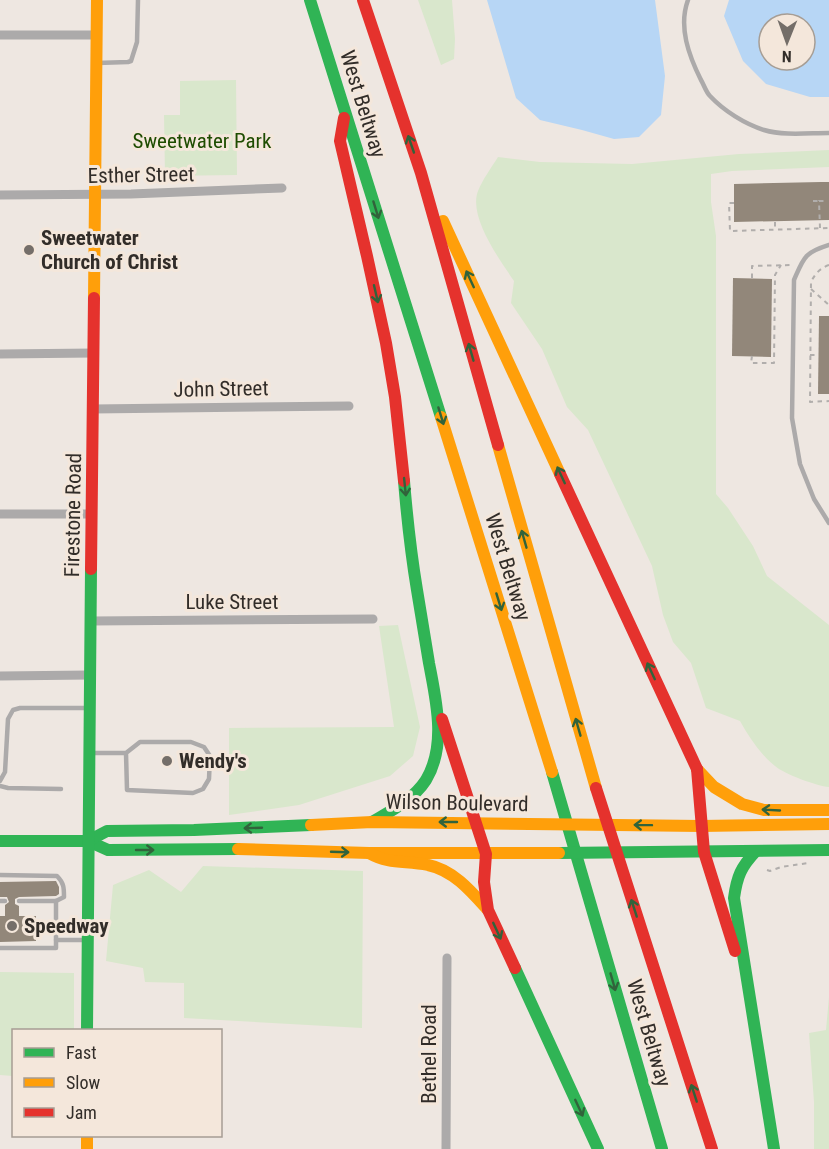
<svg xmlns="http://www.w3.org/2000/svg" width="829" height="1149" font-family="'Roboto Condensed',sans-serif">
<style>
.green{fill:#d9e7cc}
.water{fill:#b7d6f5;fill-rule:evenodd}
.building{fill:#92877a}
.lines{fill:none;stroke-linecap:round;stroke-linejoin:round}
.path{stroke:#b1aeac;stroke-width:2;stroke-dasharray:4.5 4.5;stroke-linecap:butt}
.lane{stroke:#acaaaa;stroke-width:4.5}
.street{stroke:#acaaaa;stroke-width:9}
.fast{stroke:#30b455;stroke-width:12}
.slow{stroke:#ff9f0a;stroke-width:12}
.jam{stroke:#e5322d;stroke-width:12}
.oneway{stroke:#31633b}
.poi-dot{fill:#746e69;stroke:#f4e7db;stroke-width:2}
.labels{text-anchor:middle;stroke-width:6;stroke-linejoin:round;paint-order:stroke}
.street-label{font-size:21px;fill:#322d29;stroke:#f4e7db}
.park-label{font-size:21px;fill:#1e4c00;stroke:#f4e7db}
.poi-label{font-size:21px;font-weight:bold;fill:#322d29;stroke:#f4e7db;text-anchor:start}
</style>
<rect width="100%" height="100%" fill="#eee7e1"/>
<!-- green -->
<g class="green">
<polygon points="418,0 452,0 455,39 454,59 441,65"/>
<polygon points="236,80 237,175 165,176 164,115 180,115 180,81"/>
<path d="M829 150V167L732 171 711 174V202L716 236V494L728 508 753 546 767 576 829 625V787C817 786 784 774 775 766 760 754 749 737 740 721L706 708 691 663 673 642 663 615 652 566 588 430 567 407 542 349 511 303 514 281C500 260 468 217 478 191 483 179 491 168 498 157L540 162 632 164 739 154Z"/>
<polygon points="398,625 420,727 413,756 390,776 299,805 229,815 229,728 394,727 379,626"/>
<polygon points="203,866 363,871 362,1028 184,1018 184,983 145,982 143,968 106,961 113,885 149,870 181,892"/>
<polygon points="0,972 74,973 74,1030 14,1030 13,1076 0,1075"/>
<polygon points="829,997 829,1149 814,1149 814,1102 809,1033 826,1030"/>
</g>
<!-- water -->
<g class="water">
<polygon points="487,0 655,0 665,76 661,115 639,137 614,139 582,130 540,120 516,98"/>
<path d="M729 0H829V97H810L766 84 743 61 724 16ZM769 24H805V60H769Z"/>
</g>
<!-- building -->
<g class="building">
<polygon points="821,182 829,182 829,220 734,222 734,184"/>
<polygon points="733,278 772,279 771,357 732,356"/>
<polygon points="819,316 829,316 829,394 818,394"/>
<polygon points="56,881 59,887 59,894 56,896 19,897 15,899 15,904 19,906 19,916 36,916 36,941 0,942 0,916 5,916 5,905 9,902 7,897 0,897 0,882"/>
</g>
<g class="lines">
<!-- path -->
<g class="path">
<polyline points="813,201 819,201"/>
<polyline points="734,203 729,203 730,231 829,228"/>
<polyline points="775,222 775,230"/>
<polyline points="820,228 819,201 824,201"/>
<path d="M829 265C820 268 815 274 811 282L810 402 829 401"/>
<polyline points="752,278 752,266 791,265"/>
<polyline points="811,289 829,305"/>
<polyline points="810,355 819,355"/>
<polyline points="752,356 751,363 774,363 775,275 781,265"/>
<polyline points="767,870 770,871 781,867 808,863"/>
</g>
<!-- lane -->
<g class="lane">
<path d="M688 0C678 27 689 56 701 80 704 85 706 92 710 96 724 111 745 124 764 130 784 136 808 133 829 133"/>
<polyline points="97,63 128,62 131,61 137,42 138,0"/>
<path d="M829 245C804 253 804 257 794 280L792 418 800 464 814 499 829 523"/>
<polyline points="91,753 126,753 140,742 191,742 204,747 210,756 209,779 203,789 193,793 127,790 126,753"/>
<polyline points="0,781 5,772 8,719 13,710 20,708 89,708"/>
<polyline points="0,786 8,788 61,789"/>
<path d="M0 875 57 876C64 883 64 888 64 897L56 901"/>
<polyline points="0,901 5,901"/>
<polyline points="19,901 56,901 56,940"/>
<polyline points="0,948 56,948 56,940 85,940"/>
</g>
<!-- street -->
<g class="street">
<polyline points="0,35 97,35"/>
<polyline points="0,195 131,194 282,188"/>
<polyline points="0,354 94,353"/>
<polyline points="93,409 349,406"/>
<polyline points="0,514 92,514"/>
<polyline points="91,621 373,619"/>
<polyline points="0,676 90,675"/>
<polyline points="446,1149 447,958"/>
</g>
<!-- fast -->
<g class="fast">
<polyline points="310,0 441,417"/>
<polyline points="552,772 662,1149"/>
<path d="M372 822C391 811 413 800 426 780 447 745 436 700 429 663 425 639 421 615 417 590 411 554 407 517 404 481"/>
<polyline points="0,841 88,841 108,850 238,849"/>
<polyline points="88,841 107,831 194,830 311,825"/>
<path d="M756 851C741 867 737 876 734 898L774 1149"/>
<polyline points="559,853 829,850"/>
<polyline points="515,968 598,1149"/>
<polyline points="87,1030 91,569"/>
</g>
<!-- slow -->
<g class="slow">
<polyline points="443,221 560,474"/>
<polyline points="94,298 97,0"/>
<polyline points="441,417 552,772"/>
<polyline points="498,445 596,788"/>
<polyline points="697,769 714,787 742,804 764,810 829,810"/>
<polyline points="311,825 372,822 701,826 829,824"/>
<polyline points="238,849 369,853 559,853"/>
<path d="M369 853C390 865 406 860 428 865 453 870 471 891 487 909"/>
<polyline points="87,1136 87,1149"/>
</g>
<!-- jam -->
<g class="jam">
<polyline points="363,0 421,173 498,445"/>
<polyline points="344,118 340,141 367,256 386,343 395,397 404,481"/>
<polyline points="560,474 697,769"/>
<polyline points="91,569 94,298"/>
<polyline points="442,719 486,854 484,882 488,910 515,968"/>
<polyline points="697,769 704,852 735,951"/>
<polyline points="596,788 712,1149"/>
</g>
</g>
<!-- one-way arrows -->
<defs><path id="oneway-shaft" d="M-6 0H5M1.5-3L5.5 0L1.5 3" fill="none" stroke-width="1.6" stroke-linecap="round" stroke-linejoin="round" transform="scale(1.5)"/></defs>
<g class="oneway">
<use href="#oneway-shaft" transform="translate(411 144) rotate(-109)"/>
<use href="#oneway-shaft" transform="translate(376 210) rotate(73)"/>
<use href="#oneway-shaft" transform="translate(470 279) rotate(-115)"/>
<use href="#oneway-shaft" transform="translate(376 294) rotate(77)"/>
<use href="#oneway-shaft" transform="translate(471 352) rotate(-106)"/>
<use href="#oneway-shaft" transform="translate(441 416) rotate(73)"/>
<use href="#oneway-shaft" transform="translate(561 475) rotate(-115)"/>
<use href="#oneway-shaft" transform="translate(405 487) rotate(84)"/>
<use href="#oneway-shaft" transform="translate(524 539) rotate(-106)"/>
<use href="#oneway-shaft" transform="translate(499 602) rotate(73)"/>
<use href="#oneway-shaft" transform="translate(651 671) rotate(-115)"/>
<use href="#oneway-shaft" transform="translate(578 727) rotate(-106)"/>
<use href="#oneway-shaft" transform="translate(771 810) rotate(-177)"/>
<use href="#oneway-shaft" transform="translate(448 822) rotate(-180)"/>
<use href="#oneway-shaft" transform="translate(643 825) rotate(-179)"/>
<use href="#oneway-shaft" transform="translate(253 828) rotate(178)"/>
<use href="#oneway-shaft" transform="translate(145 850)"/>
<use href="#oneway-shaft" transform="translate(340 852) rotate(2)"/>
<use href="#oneway-shaft" transform="translate(634 908) rotate(-108)"/>
<use href="#oneway-shaft" transform="translate(497 931) rotate(65)"/>
<use href="#oneway-shaft" transform="translate(613 982) rotate(74)"/>
<use href="#oneway-shaft" transform="translate(694 1093) rotate(-108)"/>
<use href="#oneway-shaft" transform="translate(579 1108) rotate(65)"/>
</g>
<!-- markers -->
<g class="poi-dot">
<circle cx="29" cy="250" r="6"/>
<circle cx="167" cy="761" r="6"/>
<circle cx="12" cy="926" r="6"/>
</g>
<g class="labels">
<!-- street labels -->
<g class="street-label">
<text transform="translate(363 104) rotate(73)" y="7">West Beltway</text>
<text transform="translate(141 175) rotate(-1)" y="7">Esther Street</text>
<text transform="translate(221 389) rotate(-1)" y="7">John Street</text>
<text transform="translate(73 515) rotate(-89)" y="7">Firestone Road</text>
<text transform="translate(508 567) rotate(73)" y="7">West Beltway</text>
<text x="232" y="609">Luke Street</text>
<text transform="translate(457 803) rotate(1)" y="7">Wilson Boulevard</text>
<text transform="translate(649 1033) rotate(74)" y="7">West Beltway</text>
<text transform="translate(429 1054) rotate(-90)" y="7">Bethel Road</text>
</g>
<!-- park labels -->
<g class="park-label">
<text x="202" y="148">Sweetwater Park</text>
</g>
<!-- poi labels -->
<g class="poi-label">
<text x="41" y="245">Sweetwater<tspan x="41" dy="24">Church of Christ</tspan></text>
<text x="179" y="768">Wendy's</text>
<text x="24" y="933">Speedway</text>
</g>
</g>
<!-- legend -->
<rect x="12" y="1029" width="210" height="108" fill="#f4e7db" stroke="#a69d94" stroke-width="1.5"/>
<rect x="24" y="1048" width="30" height="9" fill="#30b455" stroke="#a69d94" stroke-width="1.5"/>
<text x="66" y="1059" font-size="18" fill="#322d29">Fast</text>
<rect x="24" y="1078" width="30" height="9" fill="#ff9f0a" stroke="#a69d94" stroke-width="1.5"/>
<text x="66" y="1089" font-size="18" fill="#322d29">Slow</text>
<rect x="24" y="1108" width="30" height="9" fill="#e5322d" stroke="#a69d94" stroke-width="1.5"/>
<text x="66" y="1119" font-size="18" fill="#322d29">Jam</text>
<!-- north arrow -->
<g transform="translate(787 42) rotate(181)"><circle r="28" fill="#f4e7db" stroke="#a69d94" stroke-width="1.5"/>
<path d="M0-4.5L10 22L0 15L-10 22Z" fill="#746e69"/>
<text y="-9" font-size="16" font-weight="bold" text-anchor="middle" fill="#322d29">N</text>
</g>
</svg>
